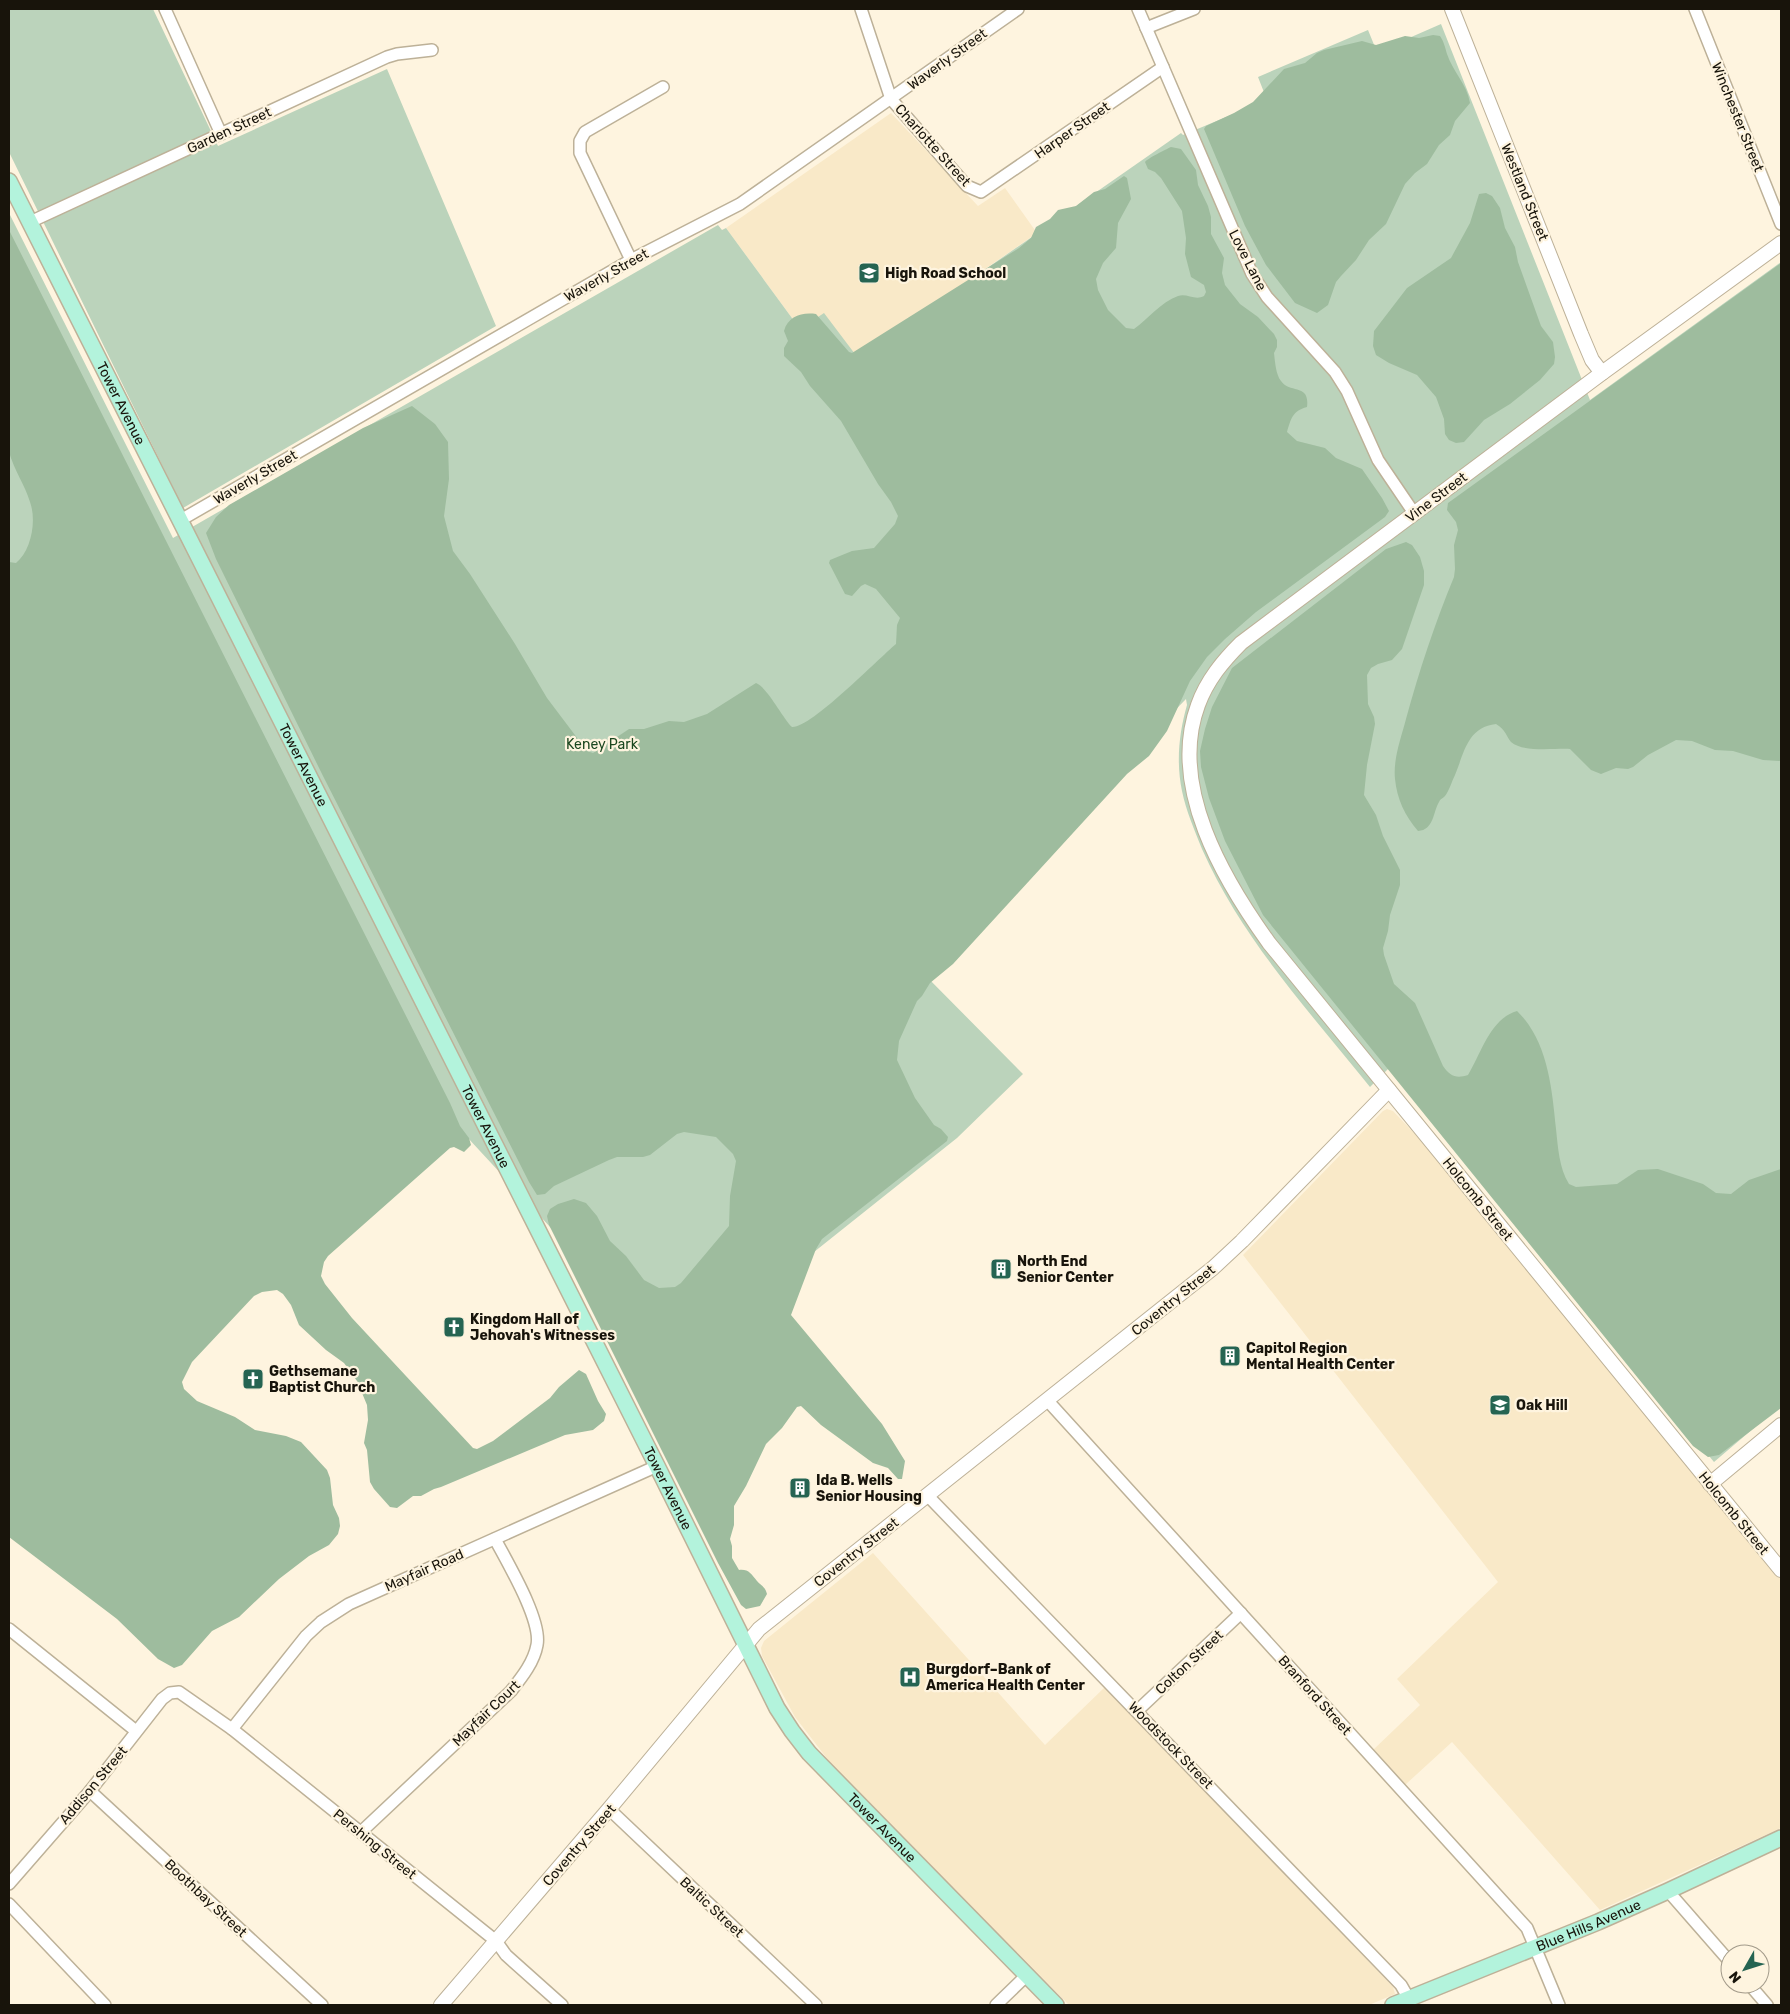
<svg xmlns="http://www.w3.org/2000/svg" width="1790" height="2014" font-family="Rubik,sans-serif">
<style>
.built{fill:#f9e9c8}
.green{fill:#bbd3bb}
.forest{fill:#9ebc9e}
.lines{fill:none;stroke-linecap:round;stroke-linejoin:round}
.minor-casing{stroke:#bdb198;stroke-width:14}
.tertiary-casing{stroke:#bdb198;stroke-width:16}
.secondary-casing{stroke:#bdb198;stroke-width:18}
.minor{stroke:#fff;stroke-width:11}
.tertiary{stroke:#fff;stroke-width:14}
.secondary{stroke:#b3f3dc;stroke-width:15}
.labels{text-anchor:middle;stroke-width:4.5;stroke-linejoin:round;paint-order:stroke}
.street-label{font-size:14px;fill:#18140b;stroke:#fef4df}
.poi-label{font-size:14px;font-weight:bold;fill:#18140b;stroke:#fef4df;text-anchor:start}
.park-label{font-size:14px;fill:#1b471f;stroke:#fef4df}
</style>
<rect width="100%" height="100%" fill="#fef4df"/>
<!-- built -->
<g class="built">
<polygon points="891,113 978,206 1005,188 1037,233 857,358 800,329 726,228"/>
<polygon points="1387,1109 1393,1111 1433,1153 1781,1580 1781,1828 1600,1910 1452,1742 1405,1785 1373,1750 1420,1705 1397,1679 1498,1582 1243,1255 1383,1111"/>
<polygon points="873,1553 1045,1745 1105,1687 1393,1987 1395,1994 1369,2005 1069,2005 829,1761 795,1717 762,1656 761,1648 764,1641"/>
</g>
<!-- green -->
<g class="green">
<polygon points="9,9 153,9 218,146 387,69 496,326 183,508 9,152"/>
<path d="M1441 24 1590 400 1781 262V1405L1714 1462 1390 1067 1370 1087C1309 1011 1242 939 1202 849 1195 831 1186 811 1182 791 1176 762 1179 733 1187 705L1186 699 921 971 1023 1074 957 1138 750 1303 711 1345 563 1241 431 1098 9 1363V213L173 538 718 225 722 230 726 228 800 329 824 313 858 358 1181 133 1183 135 1267 100 1258 77 1368 30 1377 52Z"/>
</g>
<!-- forest -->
<g class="forest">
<path d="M1433 35 1440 36C1444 42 1445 47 1447 54 1453 72 1467 84 1470 103L1455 121 1450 135 1439 145 1427 164 1415 173 1405 184 1386 224 1369 240 1356 260 1341 276 1336 282 1328 305 1317 313 1295 303 1266 265 1245 226 1204 129 1206 126 1234 113 1253 102 1284 69 1305 63 1317 53 1324 50 1362 41 1376 45 1405 36 1419 38Z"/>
<path d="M1171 147 1181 149 1196 170 1198 185 1208 206 1211 217V234L1224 258 1222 273 1225 285 1240 304 1258 317 1274 334 1277 340V347L1274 353C1275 362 1276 375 1281 381 1290 394 1310 383 1307 407 1292 411 1291 419 1287 432L1297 441 1325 448 1336 458 1362 469 1382 498 1389 511 1385 517 1256 612 1225 639 1207 657 1190 681 1167 731 1149 756 1127 774 953 964 930 983 922 996 917 1001 899 1041 897 1060 915 1098 934 1125 941 1129 948 1137 947 1141 822 1239 816 1249 791 1315 882 1424 905 1461 902 1479H898L888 1468 873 1463 821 1425 801 1406 797 1407 782 1428 766 1444 746 1486 734 1506V1525L730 1539 732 1546V1558L739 1570C749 1569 751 1574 757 1581 761 1586 765 1586 767 1594L760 1606 746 1609 741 1605 718 1563 549 1225 547 1216 550 1209 558 1204 574 1199 586 1203 597 1216 610 1241 626 1256 644 1280 659 1288 675 1287 681 1283 729 1226 730 1196 736 1161 733 1154 716 1137 684 1132 677 1134 650 1155 643 1157H617L609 1160 554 1186 545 1194 537 1195 529 1182 323 776 216 559 206 533 216 517 229 505 363 428 412 406 435 424 448 442 449 479 444 516 453 551 470 574 515 644 547 698 587 751 593 753 629 729H644L669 721 684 722 707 714 756 683C767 687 782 717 792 727 810 729 878 659 896 644L897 625 900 618 876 589 865 584 861 586 852 596 845 594 829 563 830 560 852 551 874 548 895 524 898 516 891 502 878 484 841 421 810 386 801 372 784 356V348L788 341 784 331C788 316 802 312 816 314L849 352 852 353 1019 248 1031 238 1036 227 1050 219 1058 210 1076 206 1094 192 1105 189 1124 176 1127 178 1131 199 1118 223 1116 248 1103 263 1096 279 1098 290 1108 310 1126 328 1134 329C1148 319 1161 302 1178 296 1187 293 1195 301 1204 296L1206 292 1204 285 1191 277 1185 254 1186 238 1182 211 1161 178 1155 172 1148 169 1145 162C1148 158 1165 150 1171 147Z"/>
<polygon points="1486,193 1492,196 1500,208 1505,228 1515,247 1518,262 1541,326 1553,342 1555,357 1554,364 1540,380 1510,404 1484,420 1464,442 1456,443 1449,440 1445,434 1444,419 1436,397 1417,375 1389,363 1376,355 1373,346 1374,331 1407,288 1451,258 1470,223 1479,194"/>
<path d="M9 230 450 1103 460 1126 469 1138 471 1145 464 1152 454 1147 450 1148 328 1256 324 1262 321 1276 325 1284 352 1318 473 1448 477 1449 493 1441 550 1398 559 1387 579 1370 586 1374 598 1401 606 1414 604 1421 593 1430 565 1435 441 1487 434 1489 421 1496H413L397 1508 390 1507 374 1489 370 1482 367 1450 364 1443 368 1420 367 1405 357 1381 344 1363 326 1350 299 1325 291 1305 283 1294 277 1290 262 1292 254 1296 192 1362 182 1382 184 1389 197 1401 235 1417 255 1430 286 1436 301 1442 327 1470 330 1478 333 1505 339 1518 340 1526 338 1534 329 1545 309 1556 279 1579 239 1617 212 1631 182 1665 174 1668 158 1659 117 1619 9 1537V562L16 563C31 551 37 521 30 502 25 485 14 470 9 452Z"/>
<path d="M1781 263V761L1763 760 1733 751 1715 750 1692 741 1676 740 1648 755 1633 767 1628 769 1616 768 1601 774 1591 770 1570 749C1555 748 1524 753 1511 742 1506 736 1506 730 1496 724 1467 727 1464 754 1455 775 1452 781 1449 791 1445 796 1442 799 1441 798 1439 802 1433 812 1434 830 1418 831 1405 816 1397 799 1395 779 1393 759 1401 738 1406 719 1419 671 1435 623 1454 577L1455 569 1454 545 1458 530 1456 522 1447 510 1448 503Z"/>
<path d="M1406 542 1412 545 1420 557 1424 571V585L1402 649 1392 660 1378 664 1371 668 1367 675 1368 704 1374 717 1375 724 1367 765 1364 795 1376 815 1383 836 1400 870V885L1390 915 1388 931 1383 948 1384 955 1394 984 1415 1003 1443 1066C1450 1076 1456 1079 1468 1075 1482 1052 1490 1019 1517 1011 1548 1041 1552 1089 1556 1129 1558 1147 1559 1168 1569 1184L1576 1187 1617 1184 1638 1170 1658 1169 1703 1184 1716 1193 1731 1194 1749 1180 1781 1169V1408L1719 1455 1708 1457 1693 1446 1263 915 1225 841 1209 798 1201 767 1200 751 1205 729 1212 707 1232 668 1386 549Z"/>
</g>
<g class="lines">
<!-- minor casing -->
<g class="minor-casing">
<g id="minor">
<polyline points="165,9 221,134"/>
<polyline points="861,9 891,99 967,186 981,192 1163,67"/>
<polyline points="1138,9 1252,274 1267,297 1335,372 1347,391 1378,460 1414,513"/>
<polyline points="1695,9 1781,224"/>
<polyline points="1146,28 1194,9"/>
<polyline points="30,222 387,57 397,54 432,50"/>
<polyline points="631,260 580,153 580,141 585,132 663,87"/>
<polyline points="179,521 631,260 740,204 1018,9"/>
<polyline points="1047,1400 1527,1928 1559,2005"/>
<polyline points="928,1496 1401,1985 1409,1999"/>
<polyline points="9,1629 136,1731"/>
<polyline points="1137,1711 1241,1613"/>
<polyline points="232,1729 306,1636 321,1622 349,1604 657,1466"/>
<polyline points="90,1791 322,2005"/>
<polyline points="609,1809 816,2005"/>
<path d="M361 1832 511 1691C522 1677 534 1662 537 1645 542 1620 507 1562 495 1539"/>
<polyline points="9,1884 90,1791 162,1699 170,1693 179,1692 232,1729 496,1941 506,1955 562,2005"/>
<polyline points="1668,1891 1730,1962"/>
<polyline points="9,1904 105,2005"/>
<polyline points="1749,1984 1767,2005"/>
<polyline points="996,2005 1026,1976"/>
</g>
</g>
<!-- tertiary casing -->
<g class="tertiary-casing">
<g id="tertiary">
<polyline points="1452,9 1581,334 1592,360 1602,373"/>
<path d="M1781 243 1602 373 1241 643C1223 661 1207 680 1198 705 1168 786 1223 879 1269 943L1781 1570"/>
<polyline points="1710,1484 1781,1425"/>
<polyline points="441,2005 609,1809 759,1629 1213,1268 1242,1241 1389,1090"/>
</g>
</g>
<!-- secondary casing -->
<g class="secondary-casing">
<g id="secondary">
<path id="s1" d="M9 181 657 1466 777 1708 792 1731 809 1753 1056 2005"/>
<path id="s2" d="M1393 2005 1598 1922 1668 1891 1781 1838"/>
</g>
</g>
<!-- minor -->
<use href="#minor" class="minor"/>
<!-- tertiary -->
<use href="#tertiary" class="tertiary"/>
<!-- secondary -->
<use href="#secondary" class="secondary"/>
</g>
<!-- icons -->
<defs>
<g id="school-square" transform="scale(1.125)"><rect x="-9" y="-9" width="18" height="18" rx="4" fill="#256452" stroke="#fef4df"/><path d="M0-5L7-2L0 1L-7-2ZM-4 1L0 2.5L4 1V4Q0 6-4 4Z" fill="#fff"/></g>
<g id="building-square" transform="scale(1.125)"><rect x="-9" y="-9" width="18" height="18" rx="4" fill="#256452" stroke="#fef4df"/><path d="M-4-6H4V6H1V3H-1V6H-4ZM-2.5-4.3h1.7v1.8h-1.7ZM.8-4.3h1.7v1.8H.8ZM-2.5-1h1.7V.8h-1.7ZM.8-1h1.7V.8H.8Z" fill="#fff"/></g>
<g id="church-square" transform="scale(1.125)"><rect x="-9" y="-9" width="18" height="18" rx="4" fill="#256452" stroke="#fef4df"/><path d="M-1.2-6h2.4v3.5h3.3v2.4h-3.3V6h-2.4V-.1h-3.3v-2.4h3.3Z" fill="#fff"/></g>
<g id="hospital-square" transform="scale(1.125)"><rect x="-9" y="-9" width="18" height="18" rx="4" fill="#256452" stroke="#fef4df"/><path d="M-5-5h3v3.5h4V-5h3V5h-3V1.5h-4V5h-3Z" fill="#fff"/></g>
</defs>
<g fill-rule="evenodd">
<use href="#school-square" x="869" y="273"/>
<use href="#building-square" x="1001" y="1269"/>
<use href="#church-square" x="454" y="1327"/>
<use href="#building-square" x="1230" y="1356"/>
<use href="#church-square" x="253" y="1379"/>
<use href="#school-square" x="1500" y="1405"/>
<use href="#building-square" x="800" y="1488"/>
<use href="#hospital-square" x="910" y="1677"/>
</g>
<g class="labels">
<!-- street labels -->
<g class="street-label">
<text transform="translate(947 59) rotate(-36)" y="5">Waverly Street</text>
<text transform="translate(1738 117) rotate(68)" y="5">Winchester Street</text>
<text transform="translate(229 130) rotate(-25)" y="5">Garden Street</text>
<text transform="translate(1072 130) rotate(-35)" y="5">Harper Street</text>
<text transform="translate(933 145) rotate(48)" y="5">Charlotte Street</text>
<text transform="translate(1525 192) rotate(68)" y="5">Westland Street</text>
<text transform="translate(1248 260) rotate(63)" y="5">Love Lane</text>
<text transform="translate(606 275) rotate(-29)" y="5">Waverly Street</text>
<text dy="5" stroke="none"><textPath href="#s1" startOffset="249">Tower Avenue</textPath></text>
<text transform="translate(255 477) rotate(-30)" y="5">Waverly Street</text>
<text transform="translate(1436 497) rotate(-37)" y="5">Vine Street</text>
<text dy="5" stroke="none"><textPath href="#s1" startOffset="654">Tower Avenue</textPath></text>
<text dy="5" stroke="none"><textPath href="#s1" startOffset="1059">Tower Avenue</textPath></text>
<text transform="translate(1478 1199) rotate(51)" y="5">Holcomb Street</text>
<text transform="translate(1173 1300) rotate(-39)" y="5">Coventry Street</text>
<text dy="5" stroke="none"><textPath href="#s1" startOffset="1464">Tower Avenue</textPath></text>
<text transform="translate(1734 1513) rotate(51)" y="5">Holcomb Street</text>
<text transform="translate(856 1552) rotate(-38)" y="5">Coventry Street</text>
<text transform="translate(424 1570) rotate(-24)" y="5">Mayfair Road</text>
<text transform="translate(1189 1662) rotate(-43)" y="5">Colton Street</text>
<text transform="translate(1315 1695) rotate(48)" y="5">Branford Street</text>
<text transform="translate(486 1713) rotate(-44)" y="5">Mayfair Court</text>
<text transform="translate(1171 1745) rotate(46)" y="5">Woodstock Street</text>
<text transform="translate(93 1785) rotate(-50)" y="5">Addison Street</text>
<text dy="5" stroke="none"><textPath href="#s1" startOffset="1869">Tower Avenue</textPath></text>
<text transform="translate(375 1844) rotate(39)" y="5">Pershing Street</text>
<text transform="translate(579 1845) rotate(-49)" y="5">Coventry Street</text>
<text transform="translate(206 1898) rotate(43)" y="5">Boothbay Street</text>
<text transform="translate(712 1907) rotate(43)" y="5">Baltic Street</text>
<text dy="5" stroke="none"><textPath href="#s2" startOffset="211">Blue Hills Avenue</textPath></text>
</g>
<!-- poi labels -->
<g class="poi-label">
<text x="885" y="278">High Road School</text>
<text x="1017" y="1266">North End<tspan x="1017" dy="16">Senior Center</tspan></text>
<text x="470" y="1324">Kingdom Hall of<tspan x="470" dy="16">Jehovah's Witnesses</tspan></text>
<text x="1246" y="1353">Capitol Region<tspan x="1246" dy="16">Mental Health Center</tspan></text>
<text x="269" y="1376">Gethsemane<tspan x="269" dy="16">Baptist Church</tspan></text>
<text x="1516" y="1410">Oak Hill</text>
<text x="816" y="1485">Ida B. Wells<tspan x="816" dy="16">Senior Housing</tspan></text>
<text x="926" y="1674">Burgdorf–Bank of<tspan x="926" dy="16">America Health Center</tspan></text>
</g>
<!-- park labels -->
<g class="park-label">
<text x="602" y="749">Keney Park</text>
</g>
</g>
<!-- border -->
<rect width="1790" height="2014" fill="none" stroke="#18140b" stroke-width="20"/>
<!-- north arrow -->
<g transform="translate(1745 1969) rotate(231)"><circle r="24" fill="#fef4df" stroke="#a29a8a"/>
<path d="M0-4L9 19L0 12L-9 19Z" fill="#256452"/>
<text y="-8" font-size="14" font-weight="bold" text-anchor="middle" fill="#18140b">N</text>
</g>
</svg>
